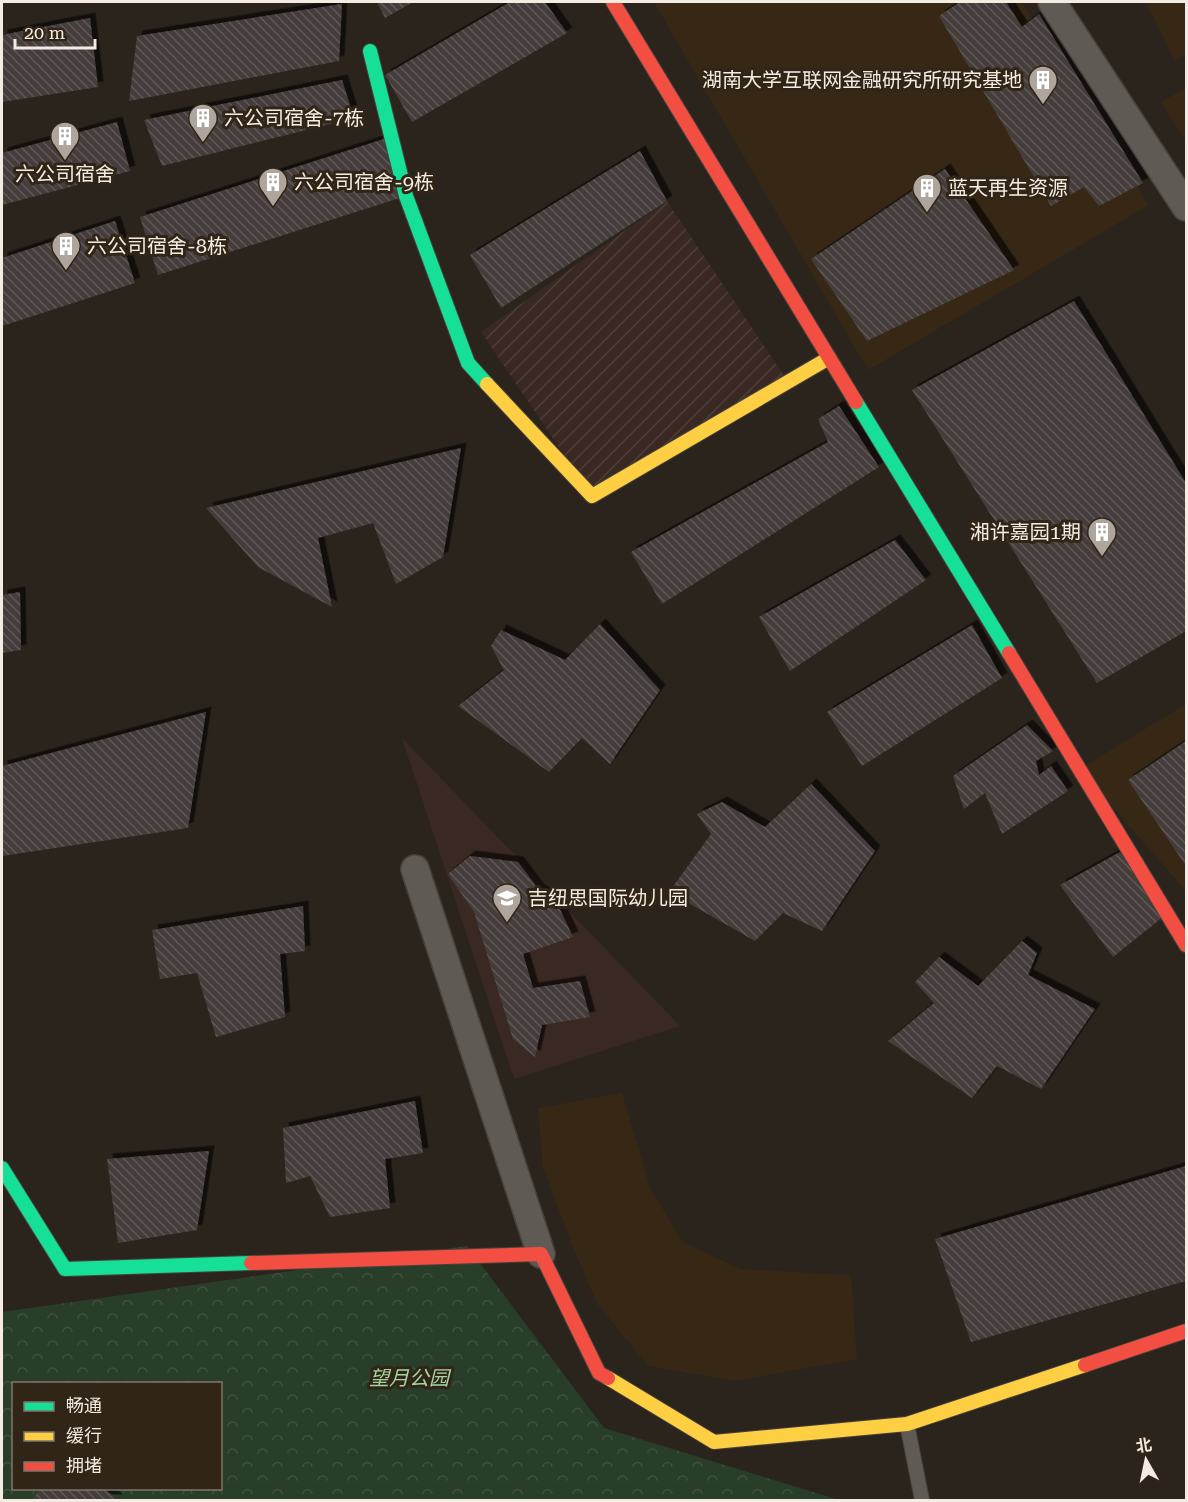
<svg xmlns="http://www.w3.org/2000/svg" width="1188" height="1502" font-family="'Roboto Serif','Noto Sans SC',serif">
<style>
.built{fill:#372816}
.industrial{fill:url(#industrial-furrows)}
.education{fill:#3a2922}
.park{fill:url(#park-crowns);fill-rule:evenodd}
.building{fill:url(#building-back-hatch);filter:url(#shadow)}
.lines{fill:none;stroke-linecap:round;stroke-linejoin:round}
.lane-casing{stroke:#48423d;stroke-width:16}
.street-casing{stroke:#48423d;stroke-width:30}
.fast-casing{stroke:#48423d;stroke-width:16}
.slow-casing{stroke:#48423d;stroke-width:16}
.jam-casing{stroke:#48423d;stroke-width:16}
.lane{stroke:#5f5a54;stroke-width:14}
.street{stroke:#5f5a54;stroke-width:27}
.fast{stroke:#16e098;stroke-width:14}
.slow{stroke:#ffcf43;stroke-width:14}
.jam{stroke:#f24e42;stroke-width:14}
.labels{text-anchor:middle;stroke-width:6;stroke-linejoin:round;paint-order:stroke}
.poi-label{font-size:20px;fill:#f4ece3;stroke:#312517;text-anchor:start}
.park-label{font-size:20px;font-style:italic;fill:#a2d6a3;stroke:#312517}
</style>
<defs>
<pattern id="industrial-furrows" width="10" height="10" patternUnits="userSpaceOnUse" patternTransform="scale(1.5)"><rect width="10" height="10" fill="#3a2823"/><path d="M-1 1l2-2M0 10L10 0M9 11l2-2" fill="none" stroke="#4d3d38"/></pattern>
<pattern id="park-crowns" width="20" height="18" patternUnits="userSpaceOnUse" patternTransform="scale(1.5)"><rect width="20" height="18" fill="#293e28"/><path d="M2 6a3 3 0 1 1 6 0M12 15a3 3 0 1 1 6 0" fill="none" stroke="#3e513d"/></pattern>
<pattern id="building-back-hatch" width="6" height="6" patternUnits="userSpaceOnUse" patternTransform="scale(1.5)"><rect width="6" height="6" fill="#443d3b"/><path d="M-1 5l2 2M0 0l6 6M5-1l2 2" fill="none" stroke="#605957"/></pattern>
<filter id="shadow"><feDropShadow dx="5.5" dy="-5.5" stdDeviation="0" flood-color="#0009"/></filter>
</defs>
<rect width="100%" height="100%" fill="#2b241d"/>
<!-- built -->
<g class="built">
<polygon points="654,2 1021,2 1149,205 868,370"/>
<polygon points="1146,2 1186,2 1186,53 1175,61"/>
<polygon points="1186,88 1186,141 1161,102"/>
<polygon points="1186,704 1186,891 1080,769"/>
<polygon points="622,1093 651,1190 683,1242 740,1269 851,1275 857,1359 734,1381 648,1366 598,1305 572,1245 543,1167 538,1108"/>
</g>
<!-- industrial -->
<polygon class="industrial" points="667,201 785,377 592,496 481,332"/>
<!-- education -->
<polygon class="education" points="402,738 680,1026 514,1079"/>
<!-- park -->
<path class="park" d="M467 1246 604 1428 839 1500H2V1312ZM14 1384H220V1488H14Z"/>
<!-- building -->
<g class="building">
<polygon points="377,2 413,2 385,18"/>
<polygon points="510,2 545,2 567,33 412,122 385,75"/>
<polygon points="960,2 1006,2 1022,27 1039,14 1143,183 1099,206 1084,187 1051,206 939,16"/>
<polygon points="342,4 339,61 129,101 137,36"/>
<polygon points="90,18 98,87 2,102 2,35"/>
<polygon points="342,80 354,118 162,166 144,120"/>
<polygon points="117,122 130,171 2,205 2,153"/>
<polygon points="387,138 406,196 158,275 140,217"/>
<polygon points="640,151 667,201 501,308 470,255"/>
<polygon points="945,169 1014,270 867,341 811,259"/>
<polygon points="115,221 135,283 2,326 2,258"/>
<polygon points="1074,301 1186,483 1186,631 1097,683 912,390"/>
<polygon points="839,406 879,467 662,604 631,552 828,442 818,419"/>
<polygon points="461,448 443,557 396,584 373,523 318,538 332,607 258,567 206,508"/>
<polygon points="895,540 926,580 790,671 759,617"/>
<polygon points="20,592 21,650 2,653 2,595"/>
<polygon points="600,624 660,690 610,764 582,738 549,772 458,706 504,670 491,646 501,630 565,660"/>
<polygon points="972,625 1002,678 862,766 827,712"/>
<polygon points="206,712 188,828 2,856 2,766"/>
<polygon points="1027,725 1053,751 1036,761 1039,775 1051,766 1068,791 1002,834 985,793 964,809 953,776"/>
<polygon points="1186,741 1186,866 1128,780"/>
<polygon points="811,784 875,851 822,931 783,913 755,941 669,892 711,834 697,814 722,802 765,827"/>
<polygon points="1120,852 1163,917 1113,957 1060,885"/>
<polygon points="470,856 518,862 539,890 555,899 573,937 523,954 533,988 580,981 590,1017 542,1025 535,1057 513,1039 474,912 448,874"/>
<polygon points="303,906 305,951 280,954 285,1017 216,1037 197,973 160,979 152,930"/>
<polygon points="1022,941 1037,953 1028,975 1095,1009 1041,1089 997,1066 972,1098 888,1041 934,1003 915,982 939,957 978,986"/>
<polygon points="415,1101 423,1153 385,1159 390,1208 330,1217 310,1176 286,1183 283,1128"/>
<polygon points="209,1151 197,1230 118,1243 107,1159"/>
<polygon points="1186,1166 1186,1281 971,1342 935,1239"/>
<polygon points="41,1488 103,1488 118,1500 32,1500"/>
</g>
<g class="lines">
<!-- lane casing -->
<g class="lane-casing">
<polyline id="lane" points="907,1424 922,1500"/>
</g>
<!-- street casing -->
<g class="street-casing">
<g id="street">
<polyline points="1052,2 1186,207"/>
<polyline points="415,869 541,1254"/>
</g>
</g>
<!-- fast casing -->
<g class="fast-casing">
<g id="fast">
<polyline points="370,51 406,196 468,363 487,384"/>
<polyline points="856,402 1009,653"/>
<polyline points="2,1168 65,1269 251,1263"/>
</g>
</g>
<!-- slow casing -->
<g class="slow-casing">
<g id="slow">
<polyline points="487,384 592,496 829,358"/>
<polyline points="608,1378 714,1442 907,1424 1085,1365"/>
</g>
</g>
<!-- jam casing -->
<g class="jam-casing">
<g id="jam">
<polyline points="613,2 856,402"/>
<polyline points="1009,653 1186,945"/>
<polyline points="251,1263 541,1254 599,1373 608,1378"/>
<polyline points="1085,1365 1186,1331"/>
</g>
</g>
<!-- lane -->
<use href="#lane" class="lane"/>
<!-- street -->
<use href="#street" class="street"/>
<!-- fast -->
<use href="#fast" class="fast"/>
<!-- slow -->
<use href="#slow" class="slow"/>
<!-- jam -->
<use href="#jam" class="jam"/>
</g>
<!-- icons -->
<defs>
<g id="building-pin" transform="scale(1.5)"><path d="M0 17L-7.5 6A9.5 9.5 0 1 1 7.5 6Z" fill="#aea69e" stroke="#312517"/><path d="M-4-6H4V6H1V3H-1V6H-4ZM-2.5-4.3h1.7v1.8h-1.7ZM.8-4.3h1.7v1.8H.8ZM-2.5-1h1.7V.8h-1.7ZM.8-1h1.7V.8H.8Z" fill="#fff"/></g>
<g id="school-pin" transform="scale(1.5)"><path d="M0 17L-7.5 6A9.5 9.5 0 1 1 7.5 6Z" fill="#aea69e" stroke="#312517"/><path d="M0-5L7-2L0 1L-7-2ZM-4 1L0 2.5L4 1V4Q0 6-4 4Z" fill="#fff"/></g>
</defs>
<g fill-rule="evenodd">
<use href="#building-pin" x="1043" y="80"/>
<use href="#building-pin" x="203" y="118"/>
<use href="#building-pin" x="65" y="136"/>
<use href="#building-pin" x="273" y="182"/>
<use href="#building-pin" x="927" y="188"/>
<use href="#building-pin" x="66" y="246"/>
<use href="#building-pin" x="1102" y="532"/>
<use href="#school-pin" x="507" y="898"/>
</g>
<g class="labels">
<!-- poi labels -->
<g class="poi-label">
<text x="1022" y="87" text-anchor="end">湖南大学互联网金融研究所研究基地</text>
<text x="224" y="125">六公司宿舍-7栋</text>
<text x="65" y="181" text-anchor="middle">六公司宿舍</text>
<text x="294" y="189">六公司宿舍-9栋</text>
<text x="948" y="195">蓝天再生资源</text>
<text x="87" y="253">六公司宿舍-8栋</text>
<text x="1081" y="539" text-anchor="end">湘许嘉园1期</text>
<text x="528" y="905">吉纽思国际幼儿园</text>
</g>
<!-- park labels -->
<g class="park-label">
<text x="409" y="1385">望月公园</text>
</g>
</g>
<!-- border -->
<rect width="1188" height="1502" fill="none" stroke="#f4ece3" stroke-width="6"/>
<!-- legend -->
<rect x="12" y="1382" width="210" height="108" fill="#312517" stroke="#7f7569" stroke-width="1.5"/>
<rect x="24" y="1402" width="30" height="9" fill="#16e098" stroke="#7f7569" stroke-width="1.5"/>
<text x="66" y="1412" font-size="18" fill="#f4ece3">畅通</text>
<rect x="24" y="1432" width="30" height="9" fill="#ffcf43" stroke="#7f7569" stroke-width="1.5"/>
<text x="66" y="1442" font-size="18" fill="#f4ece3">缓行</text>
<rect x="24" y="1462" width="30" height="9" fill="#f24e42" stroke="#7f7569" stroke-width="1.5"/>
<text x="66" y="1472" font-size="18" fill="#f4ece3">拥堵</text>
<!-- north arrow -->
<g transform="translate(1146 1460) rotate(351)" stroke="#312517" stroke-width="4.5" paint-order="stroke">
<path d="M0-4.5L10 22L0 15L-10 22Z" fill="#f4ece3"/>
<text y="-9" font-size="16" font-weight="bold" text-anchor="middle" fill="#f4ece3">北</text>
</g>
<!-- scale -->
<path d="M15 39v9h80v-9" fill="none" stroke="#f4ece3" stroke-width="3"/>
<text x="24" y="39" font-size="18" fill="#f4ece3" stroke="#312517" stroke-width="4.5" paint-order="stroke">20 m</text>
</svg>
